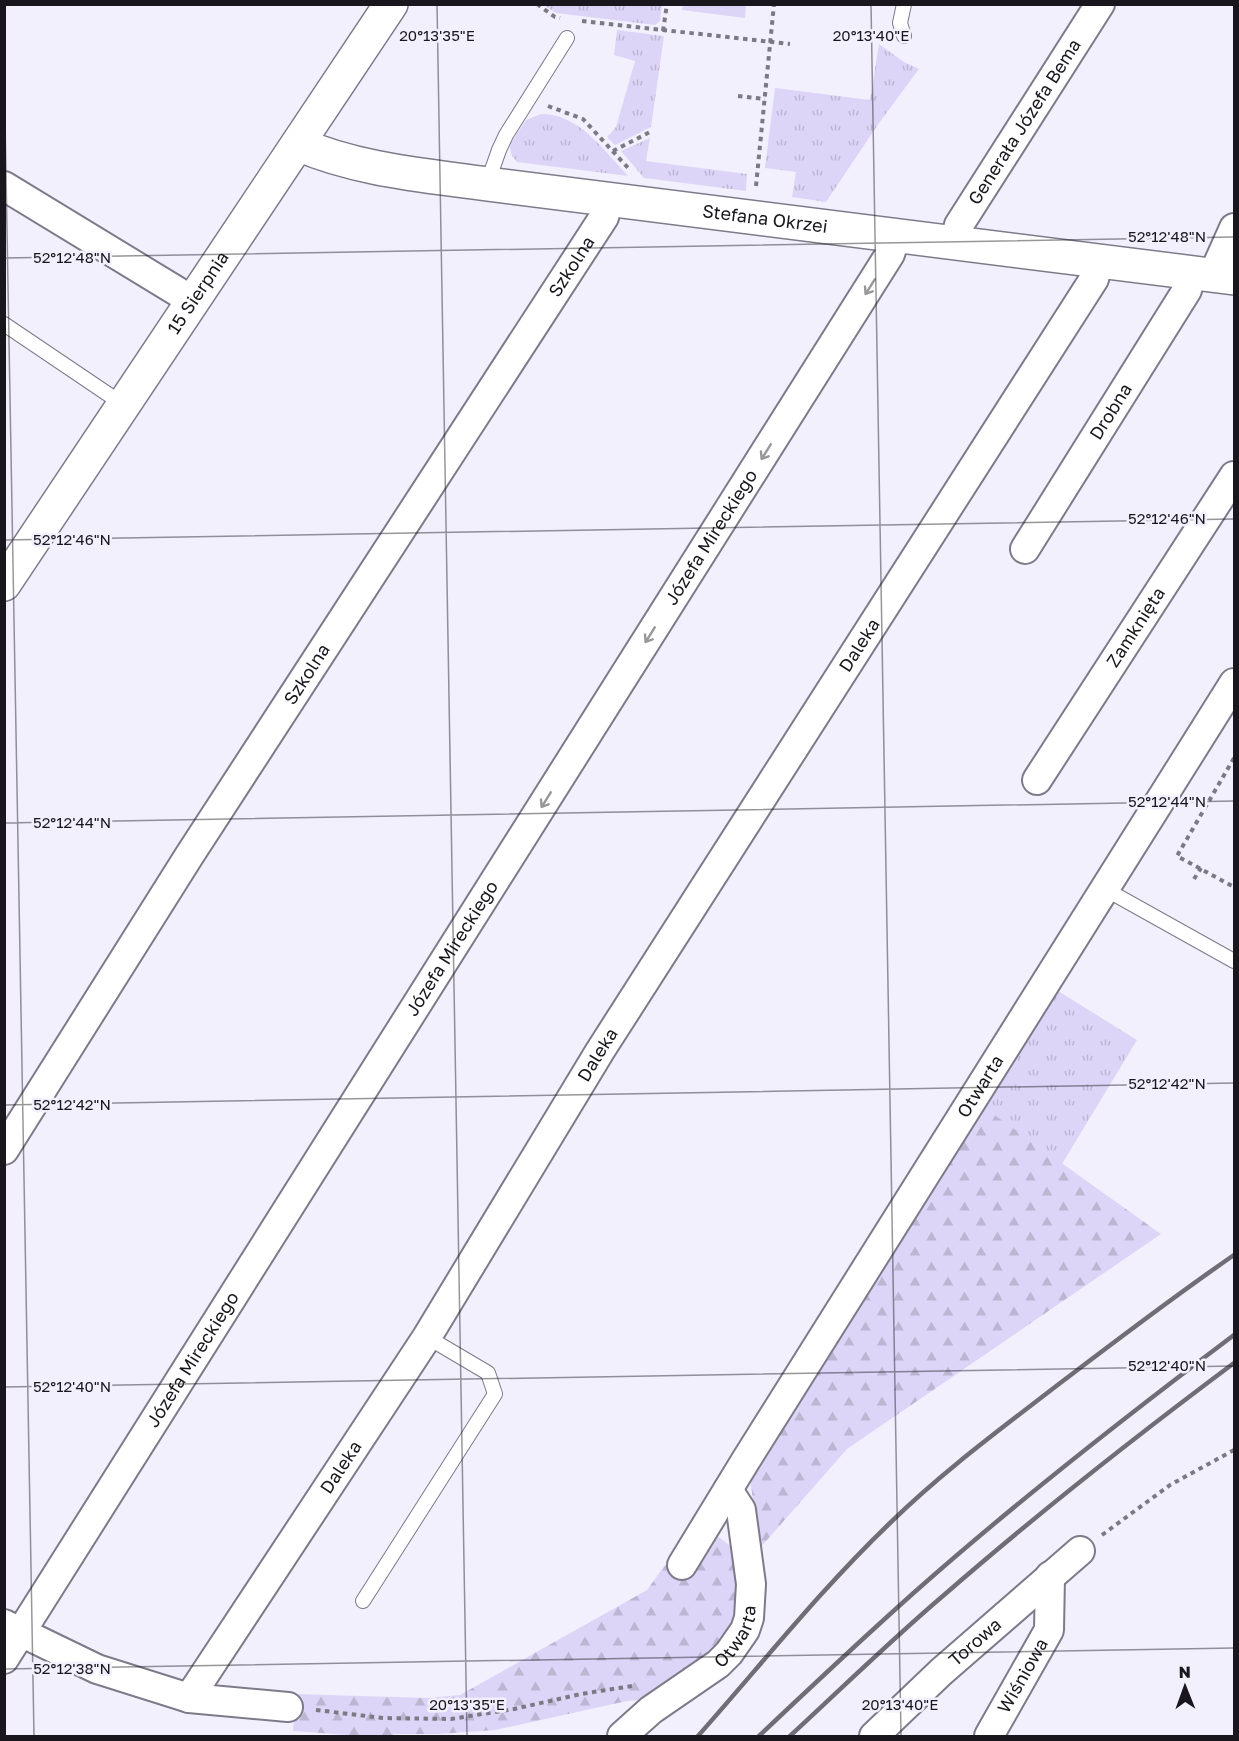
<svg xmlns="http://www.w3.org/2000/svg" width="1239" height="1741" font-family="'Golos Text',sans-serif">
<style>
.grass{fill:url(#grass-tufts)}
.forest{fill:url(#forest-firs)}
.green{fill:#ddd5f7}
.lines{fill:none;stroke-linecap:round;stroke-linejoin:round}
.lane-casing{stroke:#7e7a8a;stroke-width:16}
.street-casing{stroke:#7e7a8a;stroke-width:32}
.secondary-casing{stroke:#7e7a8a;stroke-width:36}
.path{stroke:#7b7983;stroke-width:4;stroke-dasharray:4.5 4.5;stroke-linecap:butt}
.lane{stroke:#fff;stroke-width:14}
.street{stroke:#fff;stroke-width:28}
.secondary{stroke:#fff;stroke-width:33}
.rail{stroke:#706d76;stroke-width:4.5}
.oneway{stroke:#989799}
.ticks{fill:none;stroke:#19171d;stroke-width:1.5;stroke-opacity:0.45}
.labels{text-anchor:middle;stroke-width:5;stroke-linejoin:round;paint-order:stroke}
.street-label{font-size:18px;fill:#19171d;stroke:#f3f0fe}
.ticks-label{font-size:15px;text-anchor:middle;fill:#19171d;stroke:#f3f0fe;stroke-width:5;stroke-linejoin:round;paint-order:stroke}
</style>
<defs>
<pattern id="grass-tufts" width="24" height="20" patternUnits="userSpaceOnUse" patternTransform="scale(1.5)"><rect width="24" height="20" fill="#ddd5f7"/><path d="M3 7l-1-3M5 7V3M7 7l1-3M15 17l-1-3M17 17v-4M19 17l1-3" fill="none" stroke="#bdb6d3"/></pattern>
<pattern id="forest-firs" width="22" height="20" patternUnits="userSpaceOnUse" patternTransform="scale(1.5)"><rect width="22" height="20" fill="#ddd5f7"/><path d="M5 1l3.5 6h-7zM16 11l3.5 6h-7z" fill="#bdb6d3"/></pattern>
</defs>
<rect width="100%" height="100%" fill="#f3f0fe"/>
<!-- grass -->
<g class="grass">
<polygon points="544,5 662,5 660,21 655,25 556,13"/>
<polygon points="617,30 664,36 651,127 615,145 607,137 616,127 635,61 614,55"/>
<polygon points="879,44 904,62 919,69 879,123 826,202 792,197 796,172 765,168 775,88 870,100"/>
<path d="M541 114C578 113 605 151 628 176L517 162 512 156 510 148 511 143 526 120Z"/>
<polygon points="650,138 646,161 747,174 746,191 644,178 621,151"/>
<polygon points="1050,986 1137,1040 1062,1164 979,1104"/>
</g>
<!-- forest -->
<g class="forest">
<polygon points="979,1104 1161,1234 847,1449 760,1548 750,1479"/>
<polygon points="716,1535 732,1547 743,1590 733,1629 711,1656 651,1699 627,1701 495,1730 439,1734 394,1734 392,1736 362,1736 293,1731 296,1694 427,1698 460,1695 647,1590 665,1565 685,1577"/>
</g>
<!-- green -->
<polygon class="green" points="683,5 683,4 746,5 745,18 682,10"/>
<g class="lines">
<!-- lane casing -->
<g class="lane-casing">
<g id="lane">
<polyline points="904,36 900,23 904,4"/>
<polyline points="487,184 499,150 506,135 567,38"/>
<polyline points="4,324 124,405"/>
<polyline points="1105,889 1234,961"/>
<polyline points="363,1601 495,1394 488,1373 427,1337"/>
</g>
</g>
<!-- street casing -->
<g class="street-casing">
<g id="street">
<polyline points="4,186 193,301"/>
<path id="s1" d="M954 243 959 225 1100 4"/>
<polyline points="1213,275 1234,228"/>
<path id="s2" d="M1025 549 1187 290 1192 272"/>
<path id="s3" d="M1037 780 1234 476"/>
<path id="s4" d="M4 1150 189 856 604 217 609 200"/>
<path id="s5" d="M682 1565 746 1460 1234 683"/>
<path id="s6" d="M4 1624 97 1669 189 1698 427 1337 600 1051 1094 279 1099 260"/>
<path id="s7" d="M4 1659 890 254 896 236"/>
<polyline points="189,1698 288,1707"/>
<path id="s8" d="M622 1736 651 1710 718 1664 729 1653 745 1630 749 1618 751 1584 741 1510 728 1490"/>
<path id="s9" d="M874 1736 941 1672 1080 1551"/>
<path id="s10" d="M989 1736 1049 1630 1050 1576"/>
</g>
</g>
<!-- secondary casing -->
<g class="secondary-casing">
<g id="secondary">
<path id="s11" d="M298 144C358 170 423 175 487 184L1234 278"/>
<path id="s12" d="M4 584 391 4"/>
</g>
</g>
<!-- path -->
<g class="path">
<polyline points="537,4 555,17 560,18"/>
<polyline points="582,21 790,44"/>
<polyline points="663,31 667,4"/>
<polyline points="738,96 765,99"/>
<polyline points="548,106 583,119 630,170"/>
<polyline points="613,151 652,131"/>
<polyline points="756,186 774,4"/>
<polyline points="1234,758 1177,856 1234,887"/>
<polyline points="1194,879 1201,868"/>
<polyline points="1102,1535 1170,1485 1234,1450"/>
<polyline points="316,1710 383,1718 451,1719 514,1709 581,1694 632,1686"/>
</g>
<!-- lane -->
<use href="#lane" class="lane"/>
<!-- street -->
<use href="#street" class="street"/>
<!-- secondary -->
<use href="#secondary" class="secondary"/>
<!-- rail -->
<g class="rail">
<path d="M698 1736C761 1665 821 1589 890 1523 941 1473 998 1431 1055 1387 1114 1342 1173 1297 1234 1255"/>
<path d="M759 1736C814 1684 869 1632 926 1582 1025 1495 1129 1414 1234 1335"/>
<path d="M790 1736C841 1689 891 1640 944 1595 1037 1514 1135 1437 1234 1363"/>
</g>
</g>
<!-- one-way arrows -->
<defs><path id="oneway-shaft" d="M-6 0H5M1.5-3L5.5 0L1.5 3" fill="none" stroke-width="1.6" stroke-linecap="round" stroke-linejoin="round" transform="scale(1.5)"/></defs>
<g class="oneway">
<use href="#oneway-shaft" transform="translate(870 287) rotate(122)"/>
<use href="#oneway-shaft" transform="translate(766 452) rotate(122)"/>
<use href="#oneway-shaft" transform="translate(650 635) rotate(122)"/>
<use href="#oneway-shaft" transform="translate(546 800) rotate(122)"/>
</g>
<!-- ticks -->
<path class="ticks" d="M437 4 467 1736M871 4 901 1736M4 62 34 1736M4 258 1234 237M4 540 1234 519M4 823 1234 801M4 1105 1234 1083M4 1387 1234 1366M4 1669 1234 1648"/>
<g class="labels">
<!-- street labels -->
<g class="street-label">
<text dy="6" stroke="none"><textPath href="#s1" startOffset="141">Generała Józefa Bema</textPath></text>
<text dy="6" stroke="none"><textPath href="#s11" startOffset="474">Stefana Okrzei</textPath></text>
<text dy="6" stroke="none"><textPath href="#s4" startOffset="1050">Szkolna</textPath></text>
<text dy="6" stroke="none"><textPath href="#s12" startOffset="350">15 Sierpnia</textPath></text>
<text dy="6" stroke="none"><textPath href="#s2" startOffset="162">Drobna</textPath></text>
<text dy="6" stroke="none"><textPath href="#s7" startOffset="1326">Józefa Mireckiego</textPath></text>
<text dy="6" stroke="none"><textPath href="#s3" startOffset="182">Zamknięta</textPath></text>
<text dy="6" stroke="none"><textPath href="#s6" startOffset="1448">Daleka</textPath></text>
<text dy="6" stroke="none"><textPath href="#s4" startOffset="564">Szkolna</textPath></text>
<text dy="6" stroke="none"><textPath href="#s7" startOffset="840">Józefa Mireckiego</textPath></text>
<text dy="6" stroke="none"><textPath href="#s6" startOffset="962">Daleka</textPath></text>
<text dy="6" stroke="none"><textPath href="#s5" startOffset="564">Otwarta</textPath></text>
<text dy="6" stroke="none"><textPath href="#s7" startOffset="354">Józefa Mireckiego</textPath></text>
<text dy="6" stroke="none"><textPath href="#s6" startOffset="476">Daleka</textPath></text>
<text dy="6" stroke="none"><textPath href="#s8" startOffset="154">Otwarta</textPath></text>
<text dy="6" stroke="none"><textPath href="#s9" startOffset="138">Torowa</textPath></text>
<text dy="6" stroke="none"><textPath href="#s10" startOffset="69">Wiśniowa</textPath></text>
</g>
</g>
<g class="ticks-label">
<text x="437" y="41">20°13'35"E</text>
<text x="871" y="41">20°13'40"E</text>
<text x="1167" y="242">52°12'48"N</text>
<text x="72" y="263">52°12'48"N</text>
<text x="1167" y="524">52°12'46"N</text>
<text x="72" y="545">52°12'46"N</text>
<text x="1167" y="807">52°12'44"N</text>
<text x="72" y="828">52°12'44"N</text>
<text x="1167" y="1089">52°12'42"N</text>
<text x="72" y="1110">52°12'42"N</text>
<text x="1167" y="1371">52°12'40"N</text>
<text x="72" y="1392">52°12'40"N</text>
<text x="72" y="1674">52°12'38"N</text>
<text x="467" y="1710">20°13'35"E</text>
<text x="900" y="1710">20°13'40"E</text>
</g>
<!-- border -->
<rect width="1239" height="1741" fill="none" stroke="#19171d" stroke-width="12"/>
<!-- north arrow -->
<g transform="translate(1185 1687) rotate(359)" stroke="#f3f0fe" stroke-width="4.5" paint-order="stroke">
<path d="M0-4.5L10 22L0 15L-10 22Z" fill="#19171d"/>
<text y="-9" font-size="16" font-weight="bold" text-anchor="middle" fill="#19171d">N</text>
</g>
</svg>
